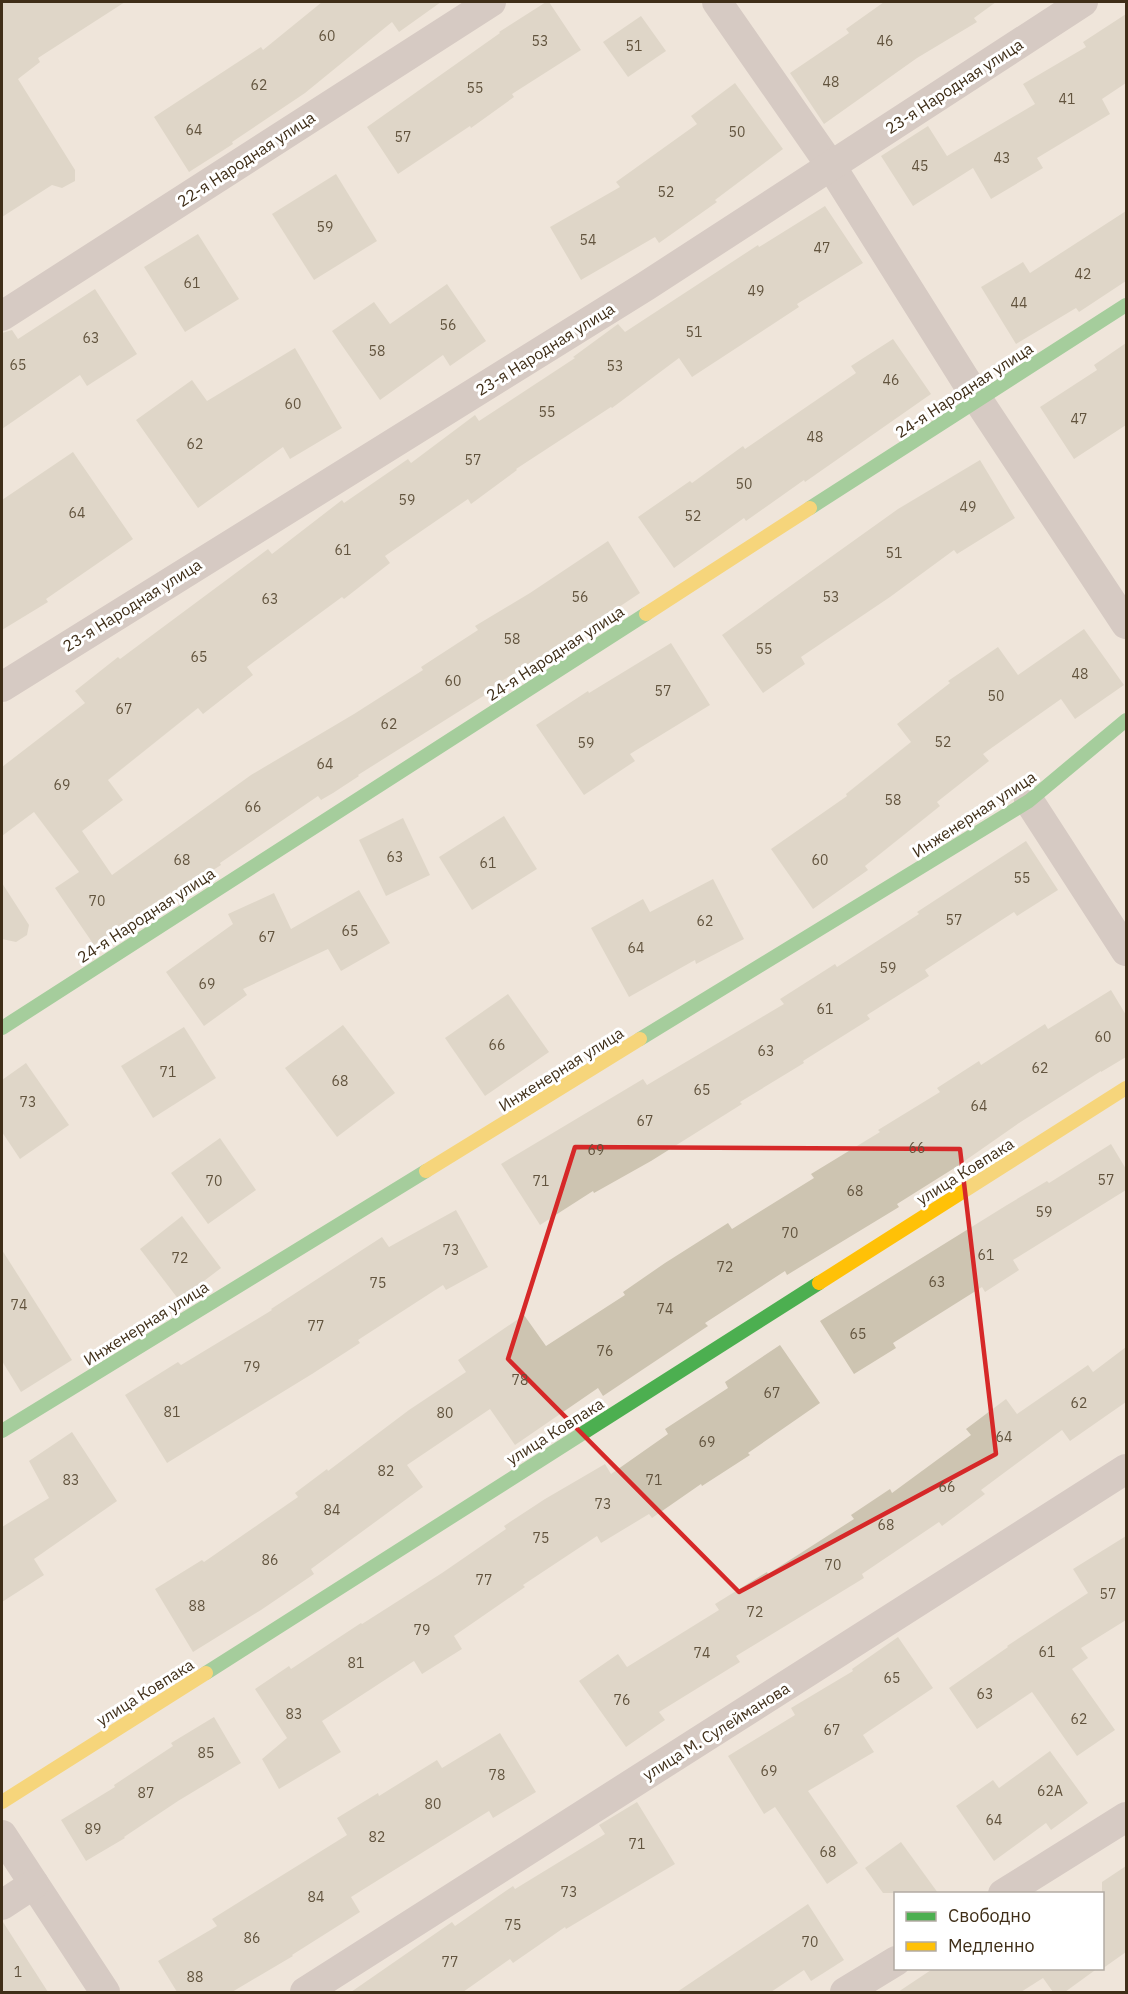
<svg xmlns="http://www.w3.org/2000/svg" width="1128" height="1994" font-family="'IBM Plex Sans',sans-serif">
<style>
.building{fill:#cdc4b1}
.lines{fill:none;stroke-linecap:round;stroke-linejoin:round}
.street{stroke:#b9a8a6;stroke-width:30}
.fast{stroke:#4caf50;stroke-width:14}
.slow{stroke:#ffc107;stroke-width:14}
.marked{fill:none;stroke:#d62828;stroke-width:4.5;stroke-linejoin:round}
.labels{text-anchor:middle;stroke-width:6;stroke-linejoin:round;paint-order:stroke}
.number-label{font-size:14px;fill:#62543e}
.street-label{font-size:16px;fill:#3f2e18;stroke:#fff}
</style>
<rect width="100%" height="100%" fill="#efe5da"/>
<!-- building -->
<g class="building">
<polygon points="2,2 125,2 38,58 40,62 18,79 75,170 75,181 62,188 52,185 2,217"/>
<polygon points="322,2 441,2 399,32 392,22 305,93 232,142 233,144 189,172 154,117 261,47 263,50"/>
<polygon points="546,2 549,2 581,50 512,94 514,97 471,128 470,126 398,174 367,127 500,33 499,32"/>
<polygon points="884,2 996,2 974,18 977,22 917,58 824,124 790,73 849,33 846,29"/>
<polygon points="1126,14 1126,83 1102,99 1110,114 1037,158 1043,168 991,199 973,168 913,206 881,156 928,126 947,156 1035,104 1023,84 1086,47 1083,42"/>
<polygon points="641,16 666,51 628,77 603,42"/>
<polygon points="735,83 783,149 715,200 717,202 659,243 655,237 581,280 550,227 620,187 616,182 697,124 691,116"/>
<polygon points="336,174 377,241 314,280 272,214"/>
<polygon points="825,206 863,263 797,304 799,307 692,377 679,358 612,408 611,407 516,469 517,470 471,504 468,499 385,556 390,563 344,599 342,597 247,667 253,675 203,714 198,708 108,780 123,800 82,831 112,875 251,775 354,714 423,670 421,667 478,630 475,626 530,593 608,541 640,593 556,649 483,692 485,695 358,775 359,776 333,793 321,800 318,796 220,863 221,865 173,896 171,892 94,945 55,888 79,872 34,812 2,836 2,767 85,703 75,691 118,657 120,659 268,549 272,554 342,500 344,503 408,459 411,463 475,415 479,421 575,358 573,357 618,324 625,332 758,245 759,247"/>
<polygon points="1126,211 1126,281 1079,312 1076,308 1016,344 981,287 1023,262 1030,273"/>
<polygon points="198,234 239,299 185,332 144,267"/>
<polygon points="447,284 486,341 450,366 443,355 380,400 332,331 374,302 390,324"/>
<polygon points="95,289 137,354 87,386 80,375 2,429 2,333 12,330 18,339"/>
<polygon points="893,339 931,394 805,482 804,480 746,521 744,518 674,568 638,517 690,481 692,483 743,446 745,449 856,373 851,366"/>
<polygon points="1126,343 1126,425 1074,459 1040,407 1097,370 1094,365"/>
<polygon points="295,348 342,428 290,459 283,447 198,508 136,420 192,380 207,401"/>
<polygon points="73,452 133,539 46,599 48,602 2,630 2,500"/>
<polygon points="980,460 1015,518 957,554 954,550 890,597 801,657 805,664 763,693 722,635 898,509"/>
<polygon points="1084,629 1124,685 1075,719 1061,699 983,754 989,761 937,802 940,806 865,866 868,870 813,909 771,849 847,796 846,794 911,742 897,724 950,683 948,681 998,647 1018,675"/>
<polygon points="671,643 710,705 630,754 635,761 584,795 536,725 588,691 589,693"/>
<polygon points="504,816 537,869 472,910 439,857"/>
<polygon points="403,818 430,875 386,896 359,840"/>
<polygon points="1026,841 1058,890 1017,916 1014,912 925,970 929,976 867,1015 870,1019 803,1061 804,1063 740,1102 742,1104 651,1161 594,1193 593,1191 540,1225 501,1164 643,1079 647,1085 784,1004 780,999 835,964 837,967 919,914 917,912"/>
<polygon points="713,879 744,939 696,964 695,960 629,997 591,928 643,899 650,912"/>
<polygon points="2,883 29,925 27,935 16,942 2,939"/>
<polygon points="359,890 390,943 341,971 328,949 243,989 247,995 204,1026 166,972 233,924 228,914 274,893 291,929"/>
<polygon points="1111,990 1126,1015 1126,1057 1101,1072 1101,1071 1019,1123 956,1167 897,1204 899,1207 787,1275 785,1271 705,1323 708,1326 603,1396 598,1388 515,1445 490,1409 407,1465 423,1487 311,1569 314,1574 261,1610 193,1652 155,1589 202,1560 204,1562 298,1497 295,1493 327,1469 328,1471 409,1410 466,1372 458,1360 524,1315 546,1346 625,1295 623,1292 665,1263 728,1223 732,1229 814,1178 811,1174 880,1132 878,1130 940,1092 937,1088 979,1061 981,1065 1045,1024 1048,1029"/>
<polygon points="508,994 549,1052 485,1096 445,1038"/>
<polygon points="343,1025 395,1093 337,1137 285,1068"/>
<polygon points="184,1027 216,1078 153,1118 121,1066"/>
<polygon points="26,1063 69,1125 20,1159 2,1132 2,1080"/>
<polygon points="220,1138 256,1190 208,1224 171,1173"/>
<polygon points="1111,1144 1126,1169 1126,1190 1013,1260 1019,1270 985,1292 982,1287 893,1343 896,1348 854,1374 820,1321 1007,1205 1047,1181 1049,1183"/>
<polygon points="456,1210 488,1267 446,1290 443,1285 358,1340 360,1343 312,1374 167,1463 125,1395 178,1362 181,1365 272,1310 271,1309 382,1237 389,1247"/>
<polygon points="182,1216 221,1268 179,1300 140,1249"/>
<polygon points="2,1250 72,1360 21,1392 2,1361"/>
<polygon points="780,1345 820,1403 748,1453 750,1455 702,1486 701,1484 652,1518 649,1514 601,1543 597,1536 523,1585 525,1587 454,1636 462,1649 422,1674 414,1661 322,1721 341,1752 279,1789 262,1759 287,1738 255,1689 289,1666 291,1669 361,1623 362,1624 442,1573 506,1529 504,1526 545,1499 605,1464 611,1474 668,1434 665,1429 728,1388 725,1382"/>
<polygon points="1126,1347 1126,1402 1070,1441 1062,1430 981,1490 985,1494 942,1526 939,1522 862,1574 864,1578 736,1656 740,1662 659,1712 665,1720 626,1747 579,1681 618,1654 627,1667 719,1610 715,1604 767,1572 768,1574 854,1519 851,1515 890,1489 892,1493 971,1435 966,1429 1006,1399 1017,1414 1088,1365 1093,1372"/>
<polygon points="72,1432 117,1501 34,1559 44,1575 2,1602 2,1527 49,1498 29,1461"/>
<polygon points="1126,1536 1126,1620 1081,1648 1088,1658 1072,1669 1115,1730 1077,1756 1032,1692 977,1729 949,1688 1008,1647 1007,1646 1088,1593 1073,1569"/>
<polygon points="898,1637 933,1688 863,1735 874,1752 808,1791 858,1863 827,1884 775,1807 764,1814 728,1756 795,1715 791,1708 853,1671 852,1669"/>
<polygon points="214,1717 241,1763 178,1801 124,1837 125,1838 86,1861 61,1820 115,1787 114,1785 173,1746 171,1743"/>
<polygon points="500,1733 536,1792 493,1818 489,1811 351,1897 360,1912 292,1955 293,1956 232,1992 177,1992 158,1961 217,1926 212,1919 347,1835 337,1818 378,1793 379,1796 437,1760 442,1768"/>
<polygon points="1050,1751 1088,1803 1051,1830 1046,1823 994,1861 956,1806 993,1780 999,1788"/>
<polygon points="637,1802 675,1864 566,1929 565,1927 513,1963 510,1959 463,1992 351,1992 452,1922 455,1926 513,1886 515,1889 605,1834 599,1825"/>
<polygon points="901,1842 938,1893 883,1893 865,1868"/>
<polygon points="1126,1866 1126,1952 1102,1969 1102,1882"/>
<polygon points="808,1904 844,1960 811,1981 804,1970 771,1992 677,1992"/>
<polygon points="2,1922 3,1922 48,1992 2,1992"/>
<polygon points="934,1968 1098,1968 1065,1992 1053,1992 1043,1978 1021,1992 898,1992"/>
</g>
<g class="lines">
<!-- street -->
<g class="street">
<polyline points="717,2 831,166 978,400 1126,624"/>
<polyline points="2,316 491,2"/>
<polyline points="2,687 646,286 1083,2"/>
<polyline points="1029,801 1126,951"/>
<polyline points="2,1835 105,1992"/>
<polyline points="1003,1894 1126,1817"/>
<polyline points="2,1905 34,1884"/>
<polyline points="305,1992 1126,1469"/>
<polyline points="845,1992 896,1961"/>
</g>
<!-- fast -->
<g class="fast">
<polyline points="810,508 1126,305"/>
<polyline points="2,1028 646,614"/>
<polyline points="640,1039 1029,801 1126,720"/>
<polyline points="2,1431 426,1171"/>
<polyline points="206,1673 819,1283"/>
</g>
<!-- slow -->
<g class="slow">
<polyline points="646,614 810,508"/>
<polyline points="426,1171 640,1039"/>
<polyline points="819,1283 1126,1088"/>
<polyline points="2,1802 206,1673"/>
</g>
</g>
<!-- marked area -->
<path d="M0 0H1128V1994H0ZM575 1147 960 1149 996 1454 739 1592 508 1359Z" fill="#efe5da" fill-opacity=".55" fill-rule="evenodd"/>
<path class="marked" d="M575 1147 960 1149 996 1454 739 1592 508 1359Z"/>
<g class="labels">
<!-- number labels -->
<g class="number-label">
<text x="327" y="41">60</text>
<text x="540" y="46">53</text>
<text x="885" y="46">46</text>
<text x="634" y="51">51</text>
<text x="831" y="87">48</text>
<text x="259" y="90">62</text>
<text x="475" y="93">55</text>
<text x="1067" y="104">41</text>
<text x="194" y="135">64</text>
<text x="737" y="137">50</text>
<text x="403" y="142">57</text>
<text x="1002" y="163">43</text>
<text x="920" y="171">45</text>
<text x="666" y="197">52</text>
<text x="325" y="232">59</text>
<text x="588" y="245">54</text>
<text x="822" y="253">47</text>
<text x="1083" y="279">42</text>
<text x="192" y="288">61</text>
<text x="756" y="296">49</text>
<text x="1019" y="308">44</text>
<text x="448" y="330">56</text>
<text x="694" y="337">51</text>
<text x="91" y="343">63</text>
<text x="377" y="356">58</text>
<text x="18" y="370">65</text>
<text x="615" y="371">53</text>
<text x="891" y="385">46</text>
<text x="293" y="409">60</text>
<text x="547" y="417">55</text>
<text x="1079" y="424">47</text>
<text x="815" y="442">48</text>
<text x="195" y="449">62</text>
<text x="473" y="465">57</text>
<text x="744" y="489">50</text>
<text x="407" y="505">59</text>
<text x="968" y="512">49</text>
<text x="77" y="518">64</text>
<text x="693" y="521">52</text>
<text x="343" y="555">61</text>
<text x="894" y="558">51</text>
<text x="580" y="602">56</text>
<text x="831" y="602">53</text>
<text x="270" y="604">63</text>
<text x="512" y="644">58</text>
<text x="764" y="654">55</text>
<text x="199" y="662">65</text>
<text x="1080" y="679">48</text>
<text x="453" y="686">60</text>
<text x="663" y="696">57</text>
<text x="996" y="701">50</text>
<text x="124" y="714">67</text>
<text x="389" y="729">62</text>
<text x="943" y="747">52</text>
<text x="586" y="748">59</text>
<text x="325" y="769">64</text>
<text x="62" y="790">69</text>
<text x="893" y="805">58</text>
<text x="253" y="812">66</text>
<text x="395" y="862">63</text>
<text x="182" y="865">68</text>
<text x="820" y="865">60</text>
<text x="488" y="868">61</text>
<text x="1022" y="883">55</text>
<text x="97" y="906">70</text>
<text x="954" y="925">57</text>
<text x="705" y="926">62</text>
<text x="350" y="936">65</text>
<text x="267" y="942">67</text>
<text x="636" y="953">64</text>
<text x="888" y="973">59</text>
<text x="207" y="989">69</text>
<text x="825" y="1014">61</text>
<text x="1103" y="1042">60</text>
<text x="497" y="1050">66</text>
<text x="766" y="1056">63</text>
<text x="1040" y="1073">62</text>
<text x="168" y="1077">71</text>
<text x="340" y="1086">68</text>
<text x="702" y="1095">65</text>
<text x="28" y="1107">73</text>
<text x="979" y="1111">64</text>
<text x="645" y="1126">67</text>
<text x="917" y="1153">66</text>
<text x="596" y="1155">69</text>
<text x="1106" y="1185">57</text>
<text x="214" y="1186">70</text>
<text x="541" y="1186">71</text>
<text x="855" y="1196">68</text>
<text x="1044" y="1217">59</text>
<text x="790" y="1238">70</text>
<text x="451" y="1255">73</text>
<text x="986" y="1260">61</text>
<text x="180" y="1263">72</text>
<text x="725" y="1272">72</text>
<text x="937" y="1287">63</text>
<text x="378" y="1288">75</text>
<text x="19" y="1310">74</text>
<text x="665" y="1314">74</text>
<text x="316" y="1331">77</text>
<text x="858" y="1339">65</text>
<text x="605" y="1356">76</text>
<text x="252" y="1372">79</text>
<text x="520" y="1385">78</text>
<text x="772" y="1398">67</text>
<text x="1079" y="1408">62</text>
<text x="172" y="1417">81</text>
<text x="445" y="1418">80</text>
<text x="1004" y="1442">64</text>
<text x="707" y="1447">69</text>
<text x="386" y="1476">82</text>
<text x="71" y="1485">83</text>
<text x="654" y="1485">71</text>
<text x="947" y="1492">66</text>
<text x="603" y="1509">73</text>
<text x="332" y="1515">84</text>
<text x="886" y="1530">68</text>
<text x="541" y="1543">75</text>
<text x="270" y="1565">86</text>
<text x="833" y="1570">70</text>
<text x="484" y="1585">77</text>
<text x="1108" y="1599">57</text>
<text x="197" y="1611">88</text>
<text x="755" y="1617">72</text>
<text x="422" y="1635">79</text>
<text x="1047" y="1657">61</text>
<text x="702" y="1658">74</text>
<text x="356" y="1668">81</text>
<text x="892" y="1683">65</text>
<text x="985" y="1699">63</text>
<text x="622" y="1705">76</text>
<text x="294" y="1719">83</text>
<text x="1079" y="1724">62</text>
<text x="832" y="1735">67</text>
<text x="206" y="1758">85</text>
<text x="769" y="1776">69</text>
<text x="497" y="1780">78</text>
<text x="1050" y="1796">62А</text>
<text x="146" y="1798">87</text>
<text x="433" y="1809">80</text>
<text x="994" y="1825">64</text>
<text x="93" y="1834">89</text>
<text x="377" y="1842">82</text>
<text x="637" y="1849">71</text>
<text x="828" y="1857">68</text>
<text x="569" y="1897">73</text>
<text x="316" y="1902">84</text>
<text x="513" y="1930">75</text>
<text x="252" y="1943">86</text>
<text x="810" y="1947">70</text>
<text x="450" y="1967">77</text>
<text x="18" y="1977">1</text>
<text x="195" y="1982">88</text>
</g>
<!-- street labels -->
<g class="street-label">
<text transform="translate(954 86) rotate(-33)" y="6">23-я Народная улица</text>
<text transform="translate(246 159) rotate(-33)" y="6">22-я Народная улица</text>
<text transform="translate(545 349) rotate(-32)" y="6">23-я Народная улица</text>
<text transform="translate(964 390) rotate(-33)" y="6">24-я Народная улица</text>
<text transform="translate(132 605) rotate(-32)" y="6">23-я Народная улица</text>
<text transform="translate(555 653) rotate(-33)" y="6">24-я Народная улица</text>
<text transform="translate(974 814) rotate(-33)" y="6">Инженерная улица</text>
<text transform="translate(146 915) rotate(-33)" y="6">24-я Народная улица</text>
<text transform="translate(561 1069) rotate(-32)" y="6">Инженерная улица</text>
<text transform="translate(965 1171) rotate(-32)" y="6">улица Ковпака</text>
<text transform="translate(146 1323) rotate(-32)" y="6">Инженерная улица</text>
<text transform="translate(555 1431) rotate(-32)" y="6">улица Ковпака</text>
<text transform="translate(145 1692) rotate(-32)" y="6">улица Ковпака</text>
<text transform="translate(716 1731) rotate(-32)" y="6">улица М. Сулейманова</text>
</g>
</g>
<!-- border -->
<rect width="1128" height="1994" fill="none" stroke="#3f2e18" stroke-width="6"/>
<!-- legend -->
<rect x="894" y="1892" width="210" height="78" fill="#ffffff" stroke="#b2aba3" stroke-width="1.5"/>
<rect x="906" y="1912" width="30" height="9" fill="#4caf50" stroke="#b2aba3" stroke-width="1.5"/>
<text x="948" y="1922" font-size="18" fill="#3f2e18">Свободно</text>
<rect x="906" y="1942" width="30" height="9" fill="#ffc107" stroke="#b2aba3" stroke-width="1.5"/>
<text x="948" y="1952" font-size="18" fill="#3f2e18">Медленно</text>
</svg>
